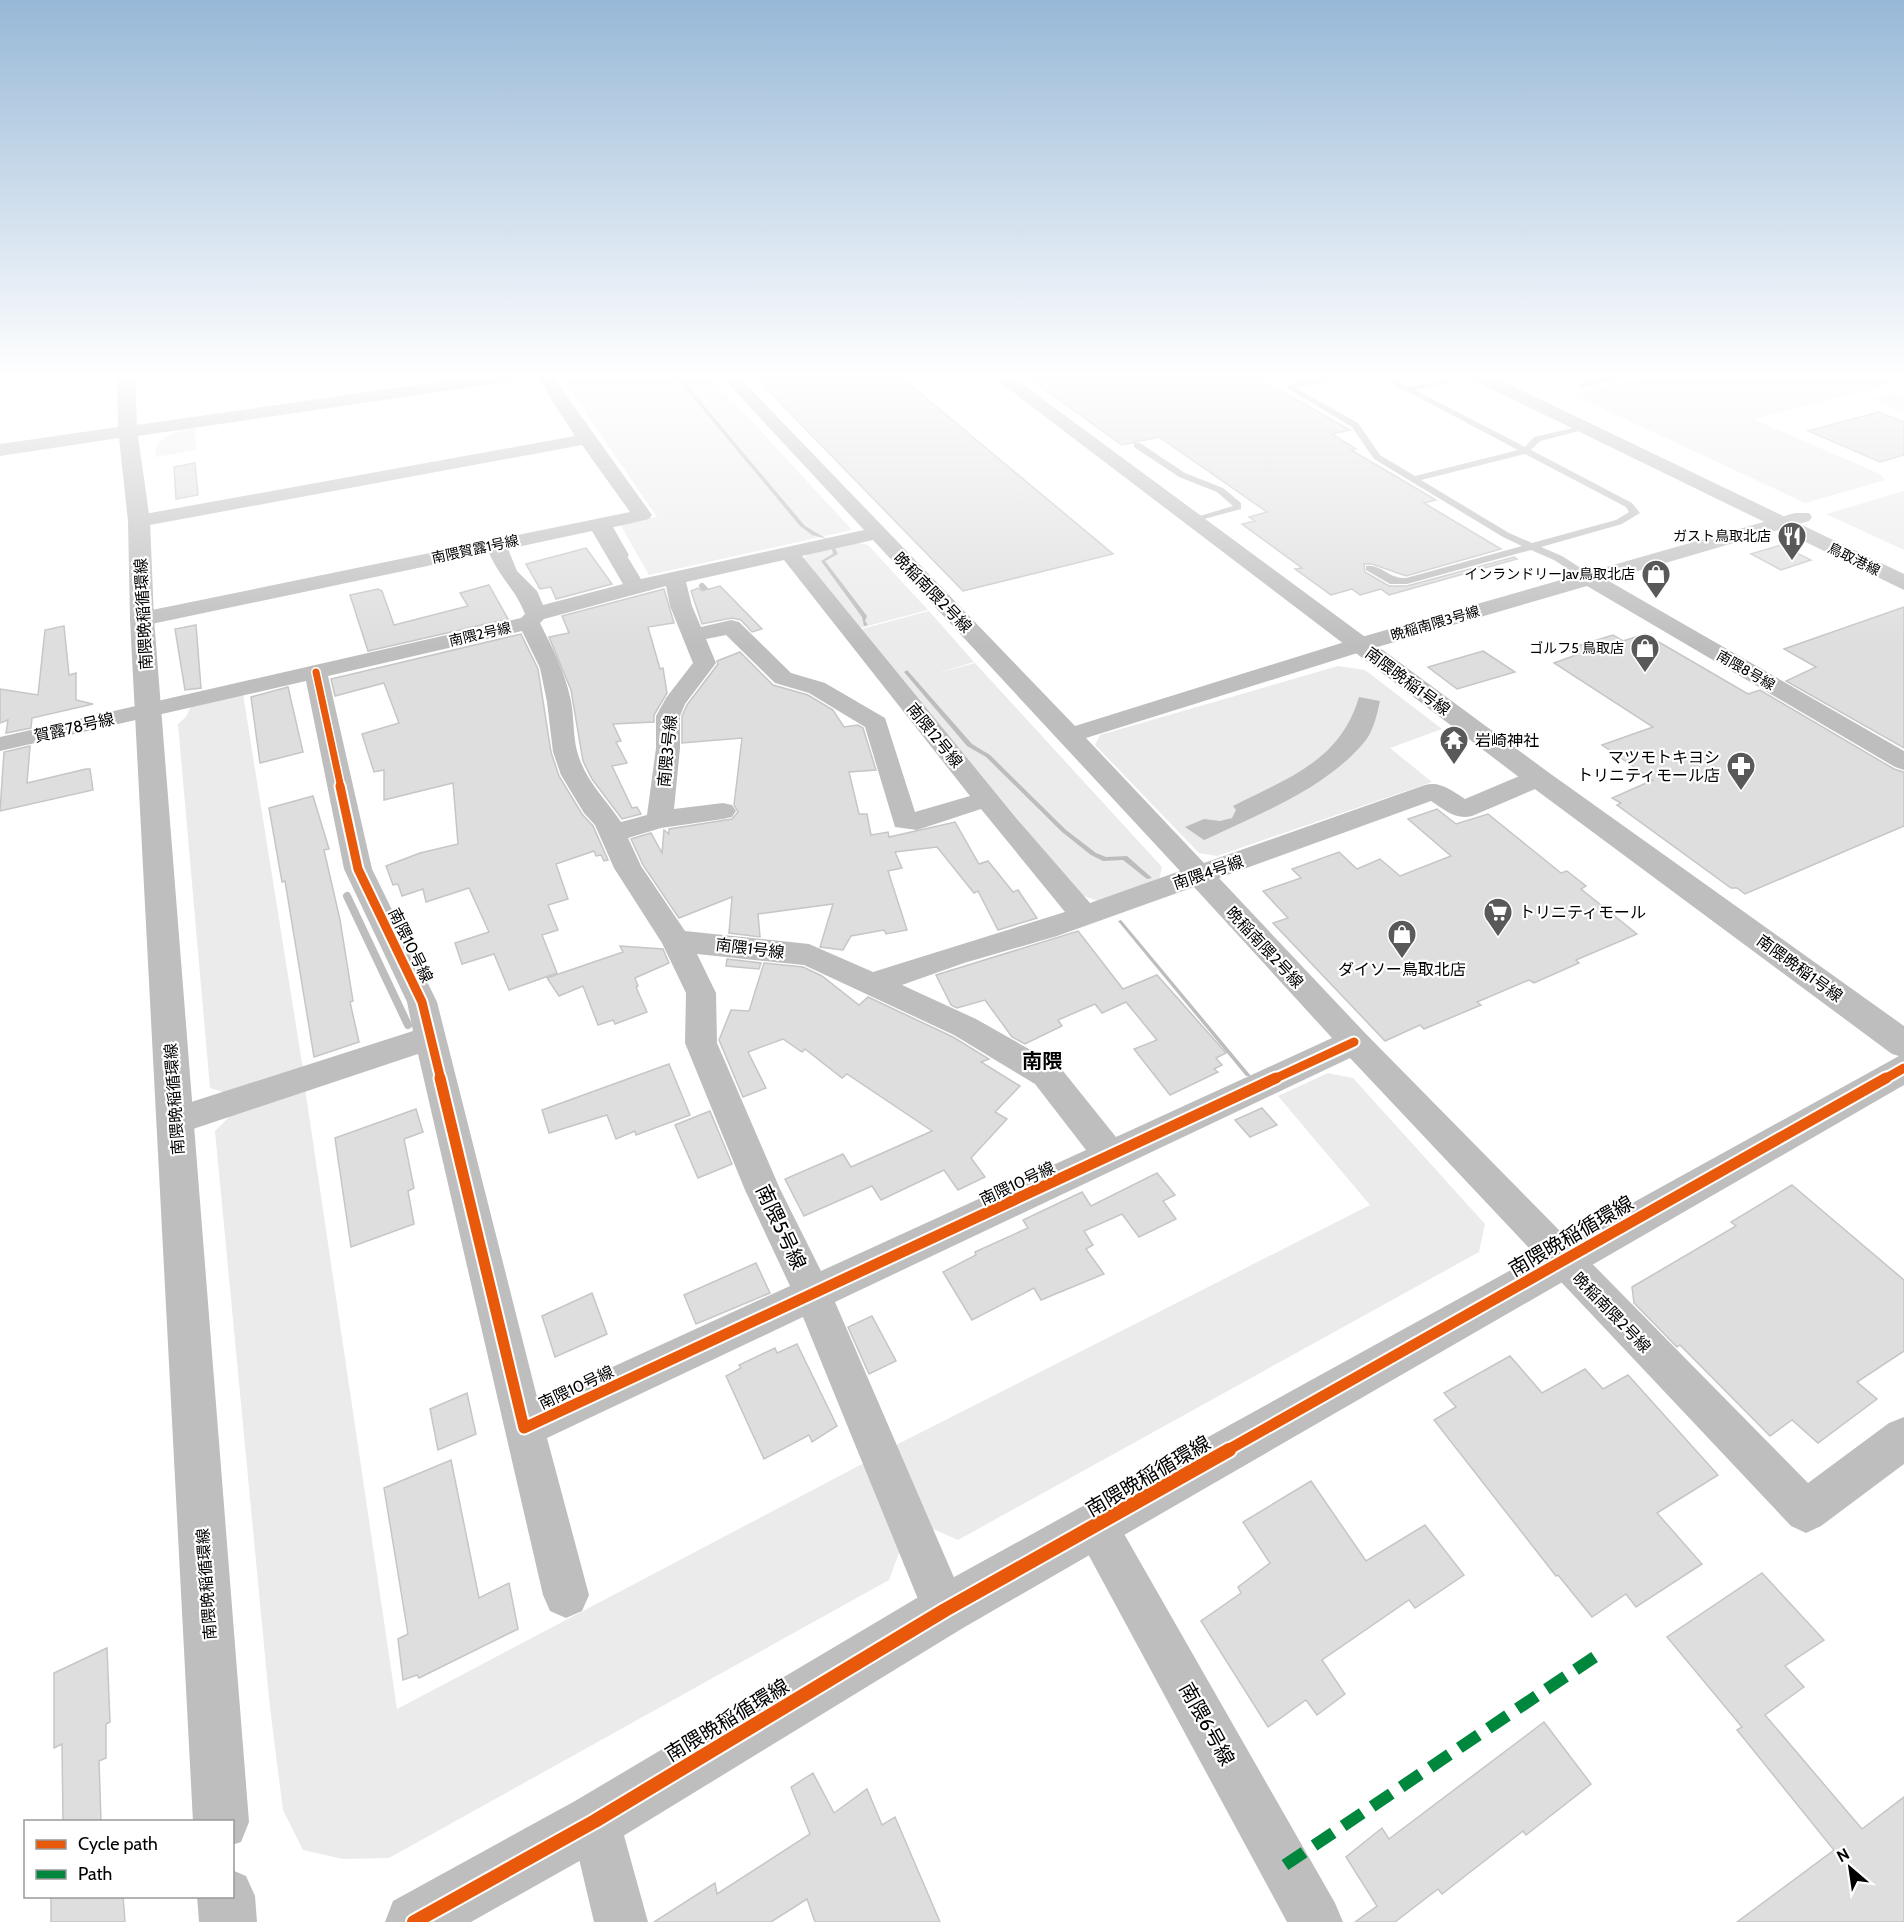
<svg xmlns="http://www.w3.org/2000/svg" width="1904" height="1922" font-family="Cabin,'Noto Sans JP',sans-serif">
<style>
.green{fill:#ebebeb}
.water{fill:#bdbdbd}
.lines{fill:none;stroke-linecap:round;stroke-linejoin:round}
.stream-far2{stroke:#bdbdbd;stroke-width:5}
.stream-far1{stroke:#bdbdbd;stroke-width:6}
.stream{stroke:#bdbdbd;stroke-width:8}
.building{fill:#dedede;stroke:#c6c6c6;stroke-width:1.5}
.service{fill:#bebebe;fill-rule:evenodd}
.minor{fill:#bebebe;fill-rule:evenodd}
.tertiary{fill:#bebebe;fill-rule:evenodd}
.primary{fill:#bebebe;fill-rule:evenodd}
.quiet{stroke:#00873e;stroke-width:12;stroke-dasharray:23 12;stroke-linecap:butt}
.cycleway-far3-casing{stroke:#fff;stroke-width:10}
.cycleway-far2-casing{stroke:#fff;stroke-width:13}
.cycleway-far1-casing{stroke:#fff;stroke-width:15}
.cycleway-casing{stroke:#fff;stroke-width:18}
.cycleway-far3{stroke:#e8590c;stroke-width:7}
.cycleway-far2{stroke:#e8590c;stroke-width:9}
.cycleway-far1{stroke:#e8590c;stroke-width:11}
.cycleway{stroke:#e8590c;stroke-width:14}
.labels{text-anchor:middle;stroke-width:4.5;stroke-linejoin:round;paint-order:stroke}
.far-poi-label{font-size:14px;fill:#000;stroke:#fff;text-anchor:end}
.far-street-label{font-size:14px;fill:#000;stroke:#fff}
.street-label{font-size:16px;fill:#000;stroke:#fff}
.poi-label{font-size:16px;fill:#000;stroke:#fff;text-anchor:start}
.quarter-label{font-size:20px;font-weight:bold;fill:#000;stroke:#fff}
.near-street-label{font-size:20px;fill:#000;stroke:#fff}
</style>
<rect width="100%" height="100%" fill="#fff"/>
<!-- green -->
<g class="green">
<polygon points="561,377 711,377 852,530 649,575 620,524 657,517"/>
<polygon points="1645,377 1904,377 1904,381 1753,419 1880,474 1885,480 1805,503 1571,394"/>
<polygon points="1893,393 1904,394 1904,413 1873,399"/>
<path d="M195 428 196 450 156 457 155 450C161 435 180 430 195 428Z"/>
<polygon points="1904,491 1904,550 1826,514"/>
<polygon points="854,542 868,545 928,610 860,628 803,559 810,552"/>
<polygon points="929,611 974,662 934,674 975,663 1162,867 1159,881 1102,902 1080,895 861,629"/>
<polygon points="1338,666 1365,670 1442,729 1390,748 1432,782 1217,856 1199,853 1095,745 1100,735"/>
<polygon points="243,694 303,1069 229,1094 210,1088 178,724 186,717 191,706"/>
<polygon points="1328,1073 1353,1078 1485,1224 1479,1252 958,1540 931,1528 894,1446 1370,1205 1278,1096"/>
<polygon points="305,1088 397,1709 864,1463 900,1550 889,1580 389,1858 343,1859 303,1850 283,1810 270,1708 215,1131 232,1114"/>
</g>
<!-- water -->
<g class="water">
<polygon points="676,377 680,377 805,526 827,539 812,535 800,526"/>
<polygon points="835,548 838,554 825,561 867,616 865,621 868,625 864,626 862,617 821,561 833,554 832,549"/>
<polygon points="907,670 972,744 990,755 1066,830 1096,853 1106,857 1127,856 1152,878 1147,879 1123,860 1103,861 1091,855 1062,832 986,757 967,746 904,672"/>
<path d="M1359 697 1380 701C1377 714 1374 729 1366 740 1328 787 1264 812 1211 837L1204 840 1185 827 1204 819 1220 821 1232 818 1236 810 1233 806C1287 778 1340 762 1359 697Z"/>
<polygon points="1121,920 1251,1076 1246,1076 1118,921"/>
</g>
<g class="lines">
<!-- stream-far2 -->
<g class="stream-far2">
<polyline points="1581,385 1620,377"/>
<polyline points="610,527 626,555"/>
</g>
<!-- stream-far1 -->
<polyline class="stream-far1" points="702,586 712,597"/>
<!-- stream -->
<polyline class="stream" points="347,896 408,1025"/>
</g>
<!-- building -->
<g class="building">
<polygon points="755,377 901,377 1113,554 963,591"/>
<polygon points="1027,377 1257,377 1350,430 1332,434 1356,449 1351,450 1436,500 1424,503 1501,549 1406,576 1372,564 1364,564 1365,572 1389,586 1407,586 1514,557 1517,559 1389,595 1381,589 1360,595 1352,589 1331,595 1295,569 1302,568 1242,524 1255,521 1249,517 1267,512 1159,437 1122,445"/>
<polygon points="1879,412 1904,422 1904,455 1880,462 1808,431"/>
<polygon points="195,463 198,495 176,499 174,467"/>
<polygon points="1781,545 1811,560 1781,570 1751,554"/>
<polygon points="586,548 612,584 556,599 551,587 540,589 526,564"/>
<polygon points="489,585 508,619 368,651 350,595 378,589 382,591 394,625 468,606 460,593"/>
<polygon points="720,586 762,629 752,632 741,620 732,618 702,624 691,591 698,588 702,591"/>
<polygon points="664,589 674,623 648,627 660,669 663,668 667,693 654,715 654,722 613,724 621,741 616,742 627,763 612,766 632,808 637,807 641,814 622,819 592,779 583,761 571,690 549,637 569,633 562,616"/>
<polygon points="1904,607 1904,748 1786,681 1816,667 1784,649"/>
<polygon points="196,625 201,688 185,690 175,629"/>
<polygon points="64,626 69,675 76,673 76,700 93,704 32,718 31,728 6,733 8,720 0,723 0,689 38,695 45,630"/>
<polygon points="521,634 538,669 551,752 559,776 582,814 593,826 608,860 604,861 601,855 596,856 594,851 556,864 568,899 548,905 558,930 542,935 557,973 509,990 494,954 462,964 455,943 489,932 469,888 426,902 423,889 402,896 398,884 393,885 386,866 420,853 458,844 453,783 384,800 384,770 374,772 362,734 399,723 384,683 335,696 331,679"/>
<polygon points="1645,634 1748,694 1760,690 1894,769 1904,772 1904,826 1745,894 1737,888 1731,888 1617,805 1621,803 1612,798 1653,780 1602,745 1653,727 1554,663 1576,655 1567,649 1613,635 1623,641"/>
<polygon points="1483,651 1515,672 1457,689 1428,667"/>
<polygon points="740,652 773,685 808,695 833,710 844,727 858,725 863,728 876,770 849,772 859,814 867,814 871,835 888,832 889,837 955,822 979,864 988,861 1013,892 1018,890 1037,918 998,930 978,891 974,893 937,847 895,852 902,868 888,871 907,930 886,934 884,930 851,936 843,950 820,947 833,904 758,914 760,937 729,933 732,897 679,918 643,865 631,839 651,833 662,853 664,830 669,834 669,829 732,819 738,812 734,805 742,738 682,743 682,716 687,705 718,664 717,661"/>
<polygon points="288,687 303,752 260,763 251,697"/>
<polygon points="30,746 27,783 86,769 90,769 93,790 0,811 4,752"/>
<polygon points="313,796 329,849 324,850 340,920 353,1001 350,1002 359,1042 314,1057 285,881 282,882 269,808"/>
<polygon points="1437,809 1456,824 1488,814 1561,873 1567,871 1586,886 1581,889 1637,934 1576,960 1579,963 1534,983 1529,980 1477,1002 1481,1005 1424,1029 1420,1025 1385,1041 1273,923 1288,918 1263,891 1301,878 1292,869 1339,852 1357,869 1380,859 1400,876 1451,856 1408,819"/>
<polygon points="1078,931 1123,989 1157,975 1226,1053 1216,1058 1222,1065 1214,1069 1218,1072 1170,1095 1134,1049 1157,1040 1126,1002 1102,1013 1095,1004 1058,1020 1062,1026 1025,1044 1012,1037 985,1000 957,1008 951,1005 936,975"/>
<polygon points="620,946 663,949 669,963 635,978 638,986 636,987 647,1012 615,1024 613,1020 598,1025 583,986 559,996 547,978 623,952"/>
<polygon points="727,959 761,963 759,969 726,966"/>
<polygon points="764,963 803,967 822,976 859,1005 868,997 953,1037 989,1059 981,1062 1020,1086 995,1112 1007,1119 971,1158 985,1177 958,1190 944,1170 881,1200 872,1186 804,1216 785,1179 843,1154 851,1167 932,1131 847,1074 842,1078 805,1049 802,1052 783,1039 748,1052 766,1088 743,1097 719,1040 731,1010 749,1011"/>
<polygon points="669,1064 690,1115 636,1135 635,1131 616,1139 607,1115 549,1133 542,1110"/>
<polygon points="1262,1108 1277,1125 1250,1137 1235,1120"/>
<polygon points="416,1109 423,1132 404,1139 414,1188 408,1191 414,1224 351,1247 335,1138"/>
<polygon points="710,1111 732,1164 698,1178 675,1125"/>
<polygon points="1157,1173 1175,1195 1163,1201 1176,1219 1139,1237 1122,1214 1084,1231 1093,1245 1086,1249 1104,1274 1041,1300 1034,1288 972,1320 943,1272 976,1255 975,1252 1028,1228 1023,1220 1082,1192 1091,1206"/>
<polygon points="1792,1185 1904,1280 1904,1351 1857,1382 1877,1399 1818,1443 1792,1420 1770,1436 1680,1345 1677,1347 1634,1303 1632,1287 1736,1226 1731,1222"/>
<polygon points="756,1263 770,1293 696,1324 684,1295"/>
<polygon points="592,1293 607,1334 555,1357 542,1316"/>
<polygon points="872,1316 896,1361 869,1374 848,1327"/>
<polygon points="797,1344 837,1426 812,1442 809,1435 764,1459 726,1376 741,1368 739,1365 775,1348 777,1353"/>
<polygon points="1510,1356 1542,1393 1585,1369 1603,1389 1628,1375 1718,1475 1657,1513 1702,1564 1636,1607 1626,1594 1592,1617 1558,1575 1556,1576 1434,1420 1456,1407 1444,1393"/>
<polygon points="467,1393 476,1434 438,1450 430,1409"/>
<polygon points="451,1460 479,1598 509,1583 518,1629 419,1678 417,1675 403,1680 398,1639 408,1634 384,1488"/>
<polygon points="1311,1481 1366,1561 1425,1525 1464,1575 1415,1608 1409,1600 1322,1660 1345,1694 1317,1715 1306,1700 1268,1727 1201,1621 1241,1593 1238,1587 1270,1563 1243,1522"/>
<polygon points="1762,1573 1824,1640 1785,1666 1804,1687 1765,1715 1862,1829 1904,1797 1904,1922 1737,1922 1834,1850 1737,1730 1742,1727 1667,1637"/>
<polygon points="107,1648 110,1722 106,1724 106,1758 99,1761 101,1821 63,1821 62,1744 54,1748 54,1673"/>
<polygon points="1544,1722 1591,1784 1526,1835 1523,1831 1442,1894 1438,1889 1395,1922 1355,1922 1377,1906 1346,1857 1382,1828 1389,1839"/>
<polygon points="813,1773 834,1813 867,1789 882,1825 895,1817 940,1922 815,1922 807,1899 771,1922 654,1922 715,1883 717,1894 810,1834 791,1787"/>
<polygon points="51,1896 123,1896 125,1922 51,1922"/>
</g>
<g class="lines">
<!-- service -->
<g class="service">
<path d="M1324 377H1339L1296 388 1358 423 1380 455 1415 476 1518 450 1380 377C1392 377 1397 384 1407 386 1418 388 1454 377 1470 377L1415 390 1525 447 1534 437 1587 425V429L1540 441 1531 450 1632 503 1640 513 1622 524 1541 547 1562 556 1593 576V580H1585L1554 560 1531 550 1407 584H1390L1366 570V566C1382 564 1388 579 1406 578L1522 546 1503 537 1374 459 1352 427 1287 388 1291 383ZM1525 454 1626 507 1629 512 1616 520 1532 543 1509 533 1421 480Z"/>
<polygon points="1134,443 1140,443 1185,473 1223,488 1241,503 1241,509 1193,522 1193,518 1233,506 1217,492 1179,477 1134,447"/>
</g>
<!-- minor -->
<g class="minor">
<path d="M537 377H553L652 515 649 519 610 528 641 579 864 530 722 377H739L1075 726 1351 640 1795 513H1809L1812 517 1809 521 1607 580 1904 751V770L1895 767 1587 586 1367 650 1086 738 1204 863 1425 785C1441 781 1452 791 1465 799L1529 772 1538 770 1547 772 1551 778 1547 784 1472 816C1455 820 1445 810 1431 801L1219 878 1365 1033 1808 1483 1889 1423 1904 1417V1464L1821 1526 1806 1533 1791 1526 1350 1058 835 1302 968 1610 961 1626 945 1633 929 1626 803 1317 547 1438 589 1595 582 1611 566 1618 550 1611 543 1595 418 1054 175 1135 163 1131 158 1121 163 1111 413 1031 407 1002 344 869 306 681 0 751V737L521 618 525 614C516 590 500 578 489 553L142 626 134 624 131 619 134 614 142 612 630 512 582 445 139 527 129 521 139 515 575 436ZM592 531 623 584 543 605 537 591 517 571 508 549ZM873 540 1180 871 1090 903 1017 819 802 556ZM784 560 970 796 915 812 885 718 825 683 791 673 739 622 731 620 701 627 692 606 686 582ZM666 586 670 606 693 663 666 698 656 716V748L647 815 621 822C605 798 585 781 577 751 573 735 574 717 571 701 565 672 553 649 540 623L544 619ZM522 631 540 668 547 702 553 752 561 775 584 813 595 825 614 868 662 943 686 993 685 1043 745 1190 790 1286 538 1401 437 1002 372 869 328 676ZM726 635 775 683 809 693 865 727 895 827 917 830 981 809 1065 912 873 972 809 944 685 931 641 866 628 838 661 828 723 819 732 817 736 811 732 805 723 803 674 809 680 748V716L685 704 716 663 706 639ZM1194 887 1332 1038 1116 1137 1059 1066 976 1019 902 985 964 963 1057 936ZM697 954 804 965 954 1035 1035 1084 1086 1150 821 1271 780 1189 717 1043 716 993Z"/>
<polygon points="1096,1504 1111,1511 1335,1903 1343,1922 1287,1922 1081,1541 1074,1526 1081,1511"/>
<polygon points="595,1796 613,1803 620,1821 648,1922 594,1922 570,1821 577,1803"/>
</g>
<!-- tertiary -->
<g class="tertiary">
<polygon points="117,377 135,377 137,425 471,377 515,377 506,382 138,436 150,521 154,619 249,1822 241,1842 232,1845 232,1822 193,1822 130,619 128,521 119,438 0,456 0,444 118,427"/>
<polygon points="993,377 1013,377 1548,772 1904,1026 1904,1085 963,1628 615,1841 471,1922 385,1922 393,1901 575,1801 927,1592 1899,1056 1892,1054 1528,784"/>
<polygon points="232,1870 246,1876 255,1896 257,1922 199,1922 197,1896 232,1896"/>
</g>
<!-- primary -->
<polygon class="primary" points="1472,377 1494,377 1904,574 1904,590 1475,381"/>
<!-- quiet -->
<polyline class="quiet" points="1285,1865 1602,1652"/>
<!-- cycleway-far3 casing -->
<g class="cycleway-far3-casing">
<polyline id="cycleway-far3" points="316,672 341,788"/>
</g>
<!-- cycleway-far2 casing -->
<g class="cycleway-far2-casing">
<g id="cycleway-far2">
<polyline points="340,786 358,869 422,1002 441,1080"/>
<polyline points="1272,1080 1354,1042"/>
<polyline points="1883,1080 1904,1068"/>
</g>
</g>
<!-- cycleway-far1 casing -->
<g class="cycleway-far1-casing">
<g id="cycleway-far1">
<polyline points="440,1078 524,1428 1276,1078"/>
<polyline points="1226,1451 1886,1078"/>
</g>
</g>
<!-- cycleway casing -->
<g class="cycleway-casing">
<polyline id="cycleway" points="414,1922 595,1821 945,1610 1229,1450"/>
</g>
<!-- cycleway-far3 -->
<use href="#cycleway-far3" class="cycleway-far3"/>
<!-- cycleway-far2 -->
<use href="#cycleway-far2" class="cycleway-far2"/>
<!-- cycleway-far1 -->
<use href="#cycleway-far1" class="cycleway-far1"/>
<!-- cycleway -->
<use href="#cycleway" class="cycleway"/>
</g>
<!-- sky -->
<linearGradient id="sky" x2="0" y2="1"><stop stop-color="#97b8d7"/><stop offset="0.58" stop-color="#fff"/><stop offset="1" stop-color="#fff" stop-opacity="0"/></linearGradient>
<rect width="1904" height="646" fill="url(#sky)"/>
<!-- icons -->
<defs>
<g id="restaurant-pin" transform="scale(1.5)"><path d="M0 17L-7.5 6A9.5 9.5 0 1 1 7.5 6Z" fill="#595959" stroke="#fff"/><path d="M-5-6h1v4h1v-4h1v4h1v-4h1v5L-1.5 .5V6h-2V.5L-5-1ZM5-6V6H3V1.5H1.5Q1.5-4 5-6Z" fill="#fff"/></g>
<g id="shop-pin" transform="scale(1.5)"><path d="M0 17L-7.5 6A9.5 9.5 0 1 1 7.5 6Z" fill="#595959" stroke="#fff"/><path d="M-5-2.5h2.3a2.7 3.5 0 0 1 5.4 0H5L5.5 6h-11ZM-1.5-2.5h3a1.5 2.3 0 0 0-3 0Z" fill="#fff"/></g>
<g id="temple-pin" transform="scale(1.5)"><path d="M0 17L-7.5 6A9.5 9.5 0 1 1 7.5 6Z" fill="#595959" stroke="#fff"/><path d="M0-6L5-2H3V0L6.5 2.5H4V6H1.5V3h-3V6H-4V2.5H-6.5L-3 0V-2H-5Z" fill="#fff"/></g>
<g id="pharmacy-pin" transform="scale(1.5)"><path d="M0 17L-7.5 6A9.5 9.5 0 1 1 7.5 6Z" fill="#595959" stroke="#fff"/><path d="M-2-6h4v4h4v4h-4v4h-4v-4h-4v-4h4Z" fill="#fff"/></g>
<g id="supermarket-pin" transform="scale(1.5)"><path d="M0 17L-7.5 6A9.5 9.5 0 1 1 7.5 6Z" fill="#595959" stroke="#fff"/><path d="M-6-5.5h2.5l.6 2H6L4.5 2H-2.5L-4.4-4H-6ZM-1.5 3.2a1.3 1.3 0 1 0 .1 0ZM3 3.2a1.3 1.3 0 1 0 .1 0Z" fill="#fff"/></g>
</defs>
<g fill-rule="evenodd">
<use href="#restaurant-pin" x="1792" y="536"/>
<use href="#shop-pin" x="1656" y="574"/>
<use href="#shop-pin" x="1645" y="648"/>
<use href="#temple-pin" x="1454" y="740"/>
<use href="#pharmacy-pin" x="1741" y="766"/>
<use href="#supermarket-pin" x="1498" y="912"/>
<use href="#shop-pin" x="1402" y="934"/>
</g>
<g class="labels">
<!-- far-poi labels -->
<g class="far-poi-label">
<text x="1771" y="541">ガスト鳥取北店</text>
<text x="1635" y="579">インランドリーJav鳥取北店</text>
<text x="1624" y="653">ゴルフ5 鳥取店</text>
</g>
<!-- far-street labels -->
<g class="far-street-label">
<text transform="translate(475 549) rotate(-12)" y="5">南隈賀露1号線</text>
<text transform="translate(1854 559) rotate(26)" y="5">鳥取港線</text>
<text transform="translate(1435 623) rotate(-16)" y="5">晩稲南隈3号線</text>
<text transform="translate(480 634) rotate(-13)" y="5">南隈2号線</text>
<text transform="translate(1746 670) rotate(30)" y="5">南隈8号線</text>
</g>
<!-- street labels -->
<g class="street-label">
<text transform="translate(933 592) rotate(46)" y="6">晩稲南隈2号線</text>
<text transform="translate(143 614) rotate(-93)" y="6">南隈晩稲循環線</text>
<text transform="translate(1408 681) rotate(37)" y="6">南隈晩稲1号線</text>
<text transform="translate(74 727) rotate(-13)" y="6">賀露78号線</text>
<text transform="translate(935 735) rotate(51)" y="6">南隈12号線</text>
<text transform="translate(667 751) rotate(-84)" y="6">南隈3号線</text>
<text transform="translate(1208 872) rotate(-19)" y="6">南隈4号線</text>
<text transform="translate(411 945) rotate(64)" y="6">南隈10号線</text>
<text transform="translate(1265 947) rotate(47)" y="6">晩稲南隈2号線</text>
<text transform="translate(750 948) rotate(7)" y="6">南隈1号線</text>
<text transform="translate(1800 968) rotate(36)" y="6">南隈晩稲1号線</text>
<text transform="translate(174 1099) rotate(-94)" y="6">南隈晩稲循環線</text>
<text transform="translate(1017 1183) rotate(-25)" y="6">南隈10号線</text>
<text transform="translate(1612 1312) rotate(46)" y="6">晩稲南隈2号線</text>
<text transform="translate(576 1387) rotate(-25)" y="6">南隈10号線</text>
<text transform="translate(206 1584) rotate(-94)" y="6">南隈晩稲循環線</text>
</g>
<!-- poi labels -->
<g class="poi-label">
<text x="1475" y="746">岩崎神社</text>
<text x="1720" y="763" text-anchor="end">マツモトキヨシ<tspan x="1720" dy="18">トリニティモール店</tspan></text>
<text x="1519" y="918">トリニティモール</text>
<text x="1402" y="975" text-anchor="middle">ダイソー鳥取北店</text>
</g>
<!-- quarter labels -->
<g class="quarter-label">
<text x="1042" y="1068">南隈</text>
</g>
<!-- near-street labels -->
<g class="near-street-label">
<text transform="translate(781 1227) rotate(65)" y="7">南隈5号線</text>
<text transform="translate(1571 1236) rotate(-30)" y="7">南隈晩稲循環線</text>
<text transform="translate(1148 1476) rotate(-30)" y="7">南隈晩稲循環線</text>
<text transform="translate(727 1720) rotate(-31)" y="7">南隈晩稲循環線</text>
<text transform="translate(1207 1724) rotate(61)" y="7">南隈6号線</text>
</g>
</g>
<!-- legend -->
<rect x="24" y="1820" width="210" height="78" fill="#ffffff" stroke="#999999" stroke-width="1.5"/>
<rect x="36" y="1840" width="30" height="9" fill="#e8590c" stroke="#999999" stroke-width="1.5"/>
<text x="78" y="1850" font-size="18" fill="#000000">Cycle path</text>
<rect x="36" y="1870" width="30" height="9" fill="#00873e" stroke="#999999" stroke-width="1.5"/>
<text x="78" y="1880" font-size="18" fill="#000000">Path</text>
<!-- north arrow -->
<g transform="translate(1850 1868) rotate(331)" stroke="#ffffff" stroke-width="4.5" paint-order="stroke">
<path d="M0-4.5L10 22L0 15L-10 22Z" fill="#000000"/>
<text y="-9" font-size="16" font-weight="bold" text-anchor="middle" fill="#000000">N</text>
</g>
</svg>
